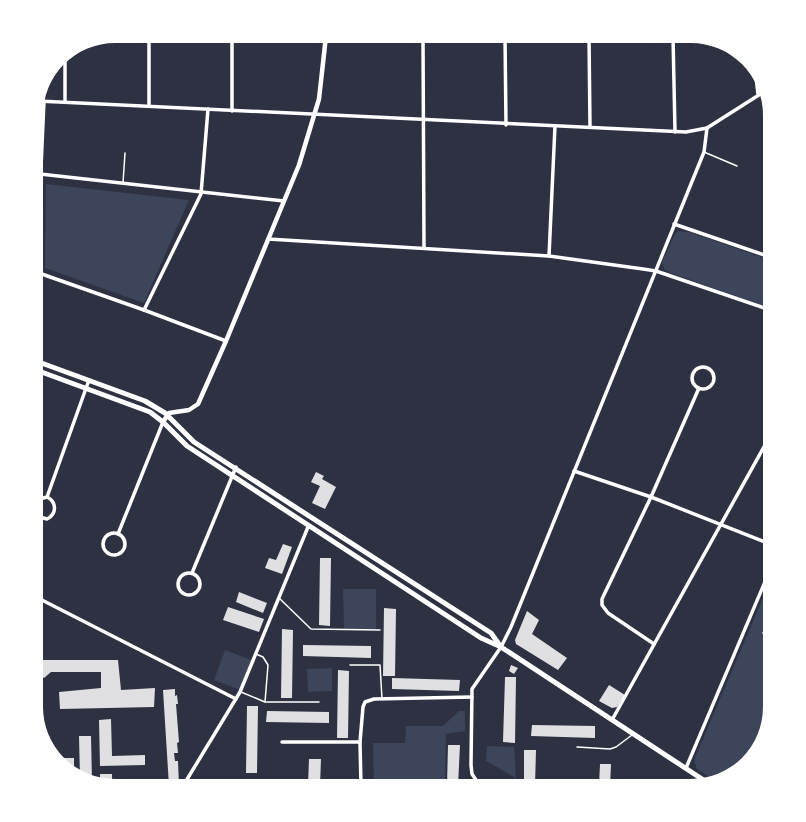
<svg xmlns="http://www.w3.org/2000/svg" width="806" height="822" font-family="'Source Sans 3',sans-serif">
<style>
.green{fill:#3c4559}
.building{fill:#e0e0e3}
.lines{fill:none;stroke-linecap:round;stroke-linejoin:round}
.path{stroke:#fff;stroke-width:1.5}
.service{stroke:#fff;stroke-width:1.5}
.minor{stroke:#fff;stroke-width:3.5}
.tertiary{stroke:#fff;stroke-width:4.5}
.secondary{stroke:#fff;stroke-width:5}
</style>
<rect width="100%" height="100%" fill="#2d3142"/>
<!-- green -->
<g class="green">
<polygon points="46,184 189,200 144,303 45,268"/>
<polygon points="678,231 689,232 770,260 770,308 671,273 664,269 662,262 675,234"/>
<polygon points="770,581 770,707 762,742 743,767 711,778 697,769 694,760"/>
<polygon points="343,589 376,589 376,629 344,629"/>
<polygon points="225,650 251,660 240,690 214,680"/>
<polygon points="332,668 332,691 308,692 307,669"/>
<polygon points="459,711 465,711 465,731 446,734 445,786 374,786 373,743 405,743 406,726 443,726"/>
<polygon points="487,746 514,747 516,778 486,761"/>
</g>
<!-- building -->
<g class="building">
<polygon points="316,472 324,476 322,479 336,487 325,509 312,503 320,486 311,482"/>
<polygon points="283,544 292,547 282,574 265,568 269,558 276,560"/>
<polygon points="320,558 331,558 330,626 319,625"/>
<polygon points="239,592 267,603 263,613 236,602"/>
<polygon points="228,607 264,619 259,632 223,620"/>
<polygon points="384,608 396,609 395,676 383,676"/>
<polygon points="527,611 539,620 532,634 567,658 558,670 516,644 515,640"/>
<rect x="36" y="613" width="5" height="9"/>
<polygon points="282,629 293,630 292,698 281,698"/>
<polygon points="303,645 371,646 371,658 303,656"/>
<polygon points="36,660 118,660 121,690 155,688 154,707 60,709 59,692 101,688 101,672 51,672 44,678 36,673"/>
<polygon points="511,665 518,668 514,674 509,671"/>
<polygon points="338,670 349,671 348,738 337,738"/>
<polygon points="505,677 516,677 515,743 503,742"/>
<polygon points="392,678 460,680 459,691 392,689"/>
<polygon points="609,685 625,695 617,707 612,708 599,701"/>
<polygon points="175,689 175,696 177,695 178,704 176,704 179,742 177,743 178,753 174,753 175,761 178,761 179,786 169,786 163,690"/>
<polygon points="36,698 39,698 39,705 43,705 43,712 40,712 40,717 36,707"/>
<polygon points="247,706 258,706 257,773 246,773"/>
<polygon points="267,711 329,712 329,723 266,722"/>
<polygon points="111,719 112,756 145,755 145,765 100,766 99,720"/>
<polygon points="532,725 595,726 595,738 531,736"/>
<polygon points="79,736 91,736 92,781 80,778"/>
<polygon points="448,745 460,745 458,786 447,786"/>
<polygon points="524,750 536,750 535,786 524,786"/>
<polygon points="55,758 74,758 74,767 66,767"/>
<polygon points="309,759 321,759 320,786 308,786"/>
<polygon points="600,764 611,764 610,786 599,786"/>
<polygon points="100,774 112,774 112,785 100,783"/>
<rect x="231" y="784" width="68" height="2"/>
</g>
<g class="lines">
<!-- path -->
<polyline class="path" points="770,623 763,633 770,638"/>
<!-- service -->
<g class="service">
<polyline points="704,152 737,166"/>
<polyline points="123,183 125,153"/>
<polyline points="279,598 311,629 380,630"/>
<polyline points="256,654 263,657 268,665 265,702"/>
<polyline points="350,665 380,665 382,699"/>
<polyline points="241,692 265,702 319,702"/>
<polyline points="577,747 610,749 616,747 632,735"/>
</g>
<!-- minor -->
<g class="minor">
<polyline points="149,36 149,106"/>
<polyline points="232,36 232,111"/>
<polyline points="423,36 424,248"/>
<polyline points="505,36 506,125"/>
<polyline points="589,36 590,127"/>
<polyline points="673,36 675,132"/>
<polyline points="756,77 758,94"/>
<polyline points="38,101 686,132 707,128 762,93"/>
<polyline points="65,102 65,54"/>
<polyline points="40,174 284,201"/>
<polyline points="674,224 770,257"/>
<polyline points="268,239 549,256 643,269 656,271 770,310"/>
<polyline points="549,256 555,126"/>
<polyline points="36,272 144,310 226,341"/>
<polyline points="36,278 44,101"/>
<polyline points="144,310 201,194 208,109"/>
<circle cx="703" cy="378" r="11"/>
<polyline points="574,471 651,497 770,544"/>
<polyline points="47,497 89,380"/>
<path d="M36 516 47 519C57 514 57 502 47 497L36 500"/>
<circle cx="114" cy="544" r="11"/>
<polyline points="118,534 163,422"/>
<polyline points="192,573 236,467"/>
<circle cx="189" cy="584" r="11"/>
<polyline points="36,597 236,699"/>
<polyline points="654,644 608,613 602,605 602,599 651,497 699,388"/>
<polyline points="612,720 770,436"/>
<polyline points="282,742 360,742"/>
<polyline points="686,768 770,570"/>
<polyline points="183,786 240,692 308,527"/>
<polyline points="361,786 360,742 363,707 365,702 374,699 472,697"/>
<polyline points="480,786 472,774 471,765 472,689 501,647 511,627 704,152 707,128"/>
</g>
<!-- tertiary -->
<polyline class="tertiary" points="163,422 169,413 189,410 198,404 226,341 299,165 319,99 326,36"/>
<!-- secondary -->
<g class="secondary">
<polyline points="36,361 145,401 165,413 194,442 491,633 501,647"/>
<polyline points="36,370 150,412 163,422 187,446 481,638 501,647 705,781"/>
</g>
</g>
<!-- crop -->
<path d="M0 0H806V822H0ZM115 43H691A72 72 0 0 1 763 115V707A72 72 0 0 1 691 779H115A72 72 0 0 1 43 707V115A72 72 0 0 1 115 43Z" fill="#fff" fill-rule="evenodd"/>
</svg>
